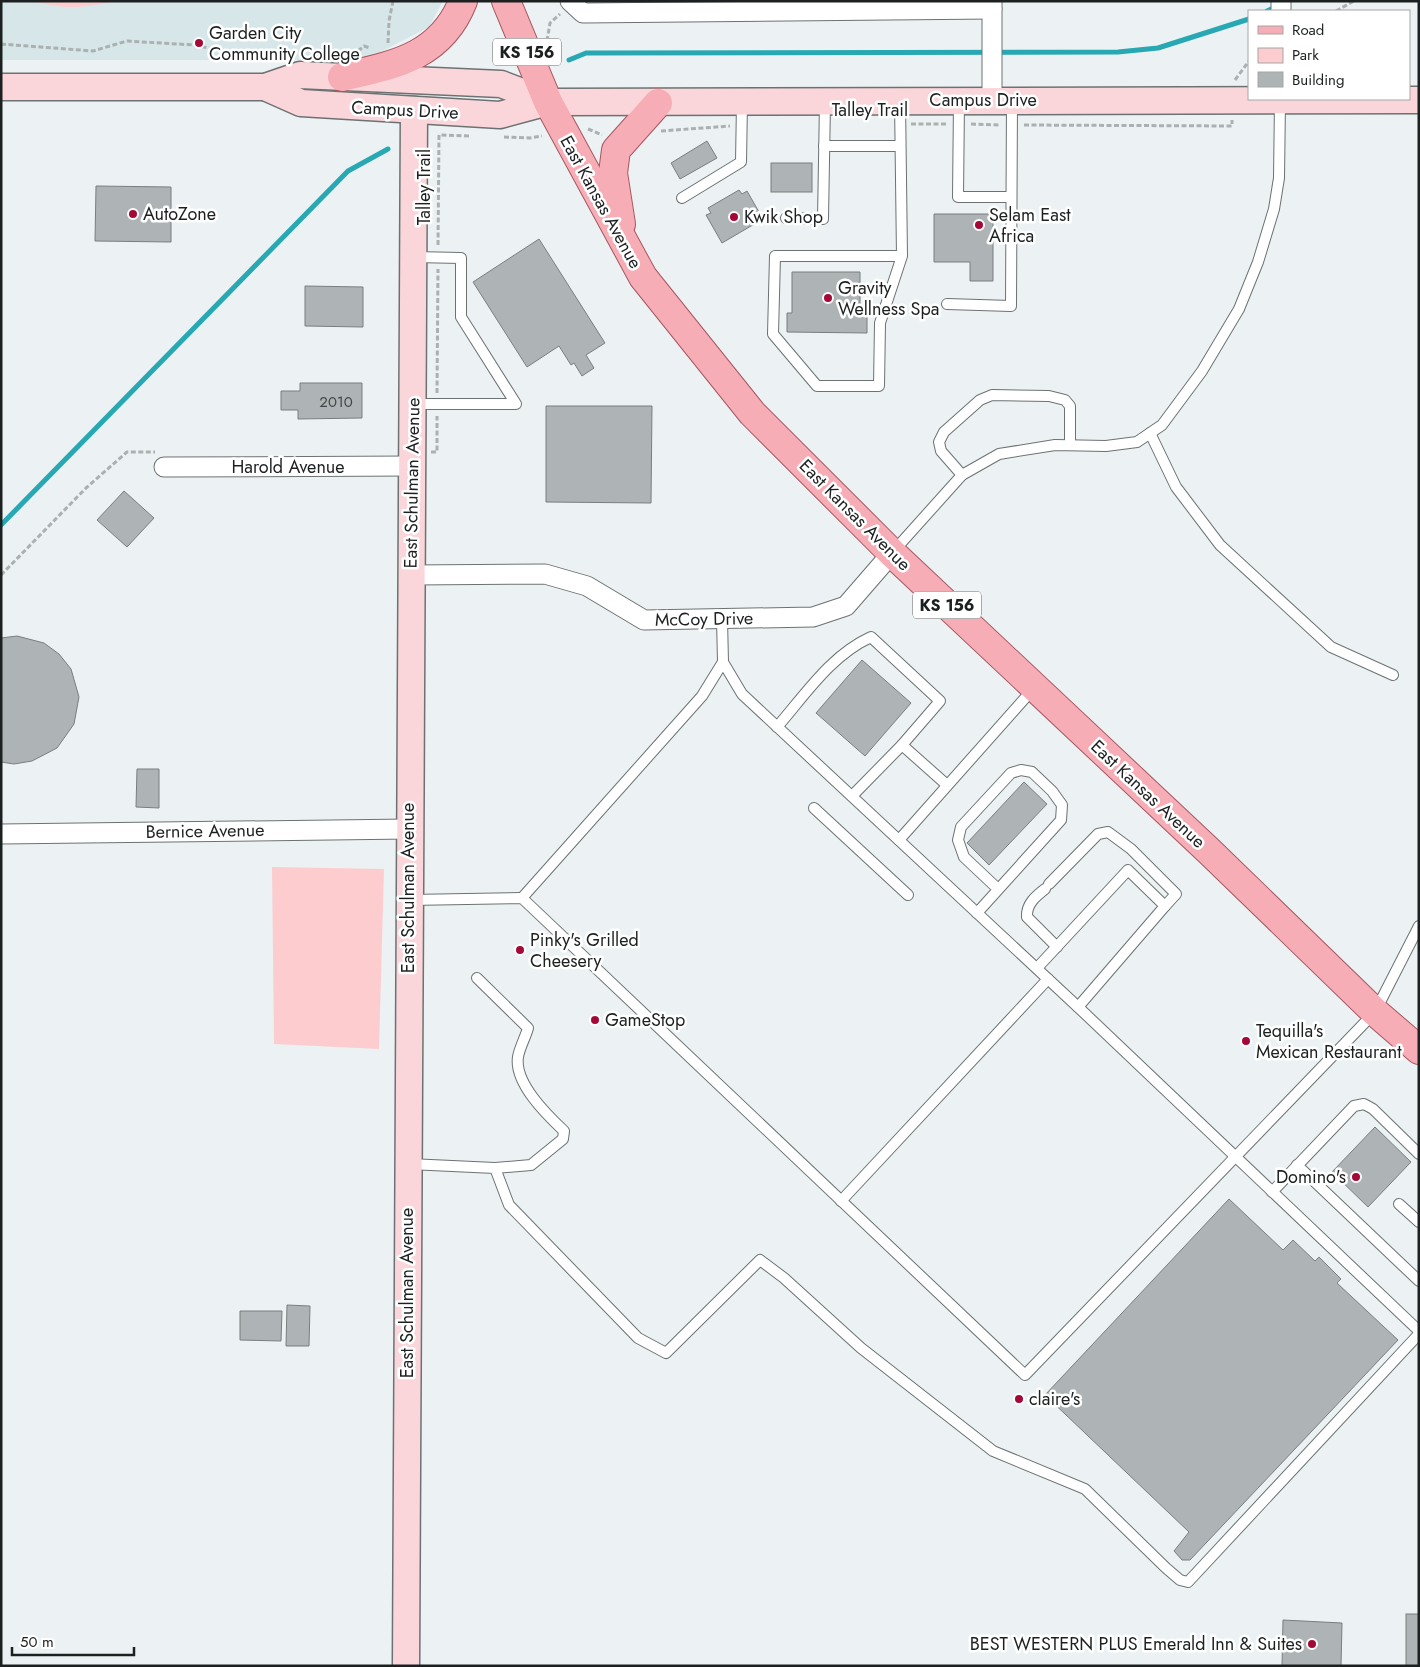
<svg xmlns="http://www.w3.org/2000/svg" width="1420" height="1667" font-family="Jost,sans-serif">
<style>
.built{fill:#d7e7e9}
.green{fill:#fdcccf}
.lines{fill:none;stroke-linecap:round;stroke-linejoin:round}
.stream{stroke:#27a8b2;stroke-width:5}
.building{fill:#aeb4b5;stroke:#797f7f}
.lane-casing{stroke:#6c7272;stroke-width:12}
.street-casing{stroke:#6c7272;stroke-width:21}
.secondary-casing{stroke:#6c7272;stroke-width:29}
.primary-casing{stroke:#a65861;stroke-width:30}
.path{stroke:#abb0b1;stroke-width:3;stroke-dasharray:5 2.5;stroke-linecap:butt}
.lane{stroke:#fff;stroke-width:10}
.street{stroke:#fff;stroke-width:19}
.secondary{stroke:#fad6da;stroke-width:26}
.primary{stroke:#f6adb5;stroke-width:28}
.poi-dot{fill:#a40837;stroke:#fff;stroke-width:2}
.labels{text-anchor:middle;stroke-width:5;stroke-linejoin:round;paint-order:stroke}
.number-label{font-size:15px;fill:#414545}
.shield{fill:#fff;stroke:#616363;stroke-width:1}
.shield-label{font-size:16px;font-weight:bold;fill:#1d2020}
.poi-label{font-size:18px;fill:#1d2020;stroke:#fff;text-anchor:start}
.street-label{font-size:18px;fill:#1d2020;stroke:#fff}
</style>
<rect width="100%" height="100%" fill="#ecf2f3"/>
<!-- built -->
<polygon class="built" points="1,1 443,1 429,27 365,60 1,60"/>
<!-- green -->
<g class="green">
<path d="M33 1H117C85 8 65 10 33 1Z"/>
<polygon points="272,867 384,869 379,1049 274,1044"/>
</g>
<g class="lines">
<!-- stream -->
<g class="stream">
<polyline points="1267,11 1278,6"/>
<polyline points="569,60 586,53 1118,52 1158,48 1249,19"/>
<polyline points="1,525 348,171 388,149"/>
</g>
</g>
<!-- building -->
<g class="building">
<polygon points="707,141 717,158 680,179 671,163"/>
<rect x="771" y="163" width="41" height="29"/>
<polygon points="96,186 171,187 171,242 95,241"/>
<polygon points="739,190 742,194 747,191 763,219 722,243 706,215 711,213 708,208"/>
<polygon points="934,214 993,214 993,281 970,281 970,262 934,262"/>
<polygon points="539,239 605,343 586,355 594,368 582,376 574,363 571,365 559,346 527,367 473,282"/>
<polygon points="792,272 860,272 860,305 867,305 867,333 787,332 787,313 792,313"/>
<polygon points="305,286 363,287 363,327 305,326"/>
<polygon points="300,383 362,383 362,418 298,419 298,410 281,410 281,391 300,391"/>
<polygon points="546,406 652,406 651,503 546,502"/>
<polygon points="124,491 154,518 127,547 97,520"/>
<polygon points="17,636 44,643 59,654 71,669 79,697 74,724 57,748 32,761 14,764 1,762 1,638"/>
<polygon points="862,660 911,703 865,756 816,713"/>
<polygon points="137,769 159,769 159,808 136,807"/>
<polygon points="1024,782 1047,804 989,865 967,843"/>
<polygon points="1375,1127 1411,1162 1368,1207 1332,1172"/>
<polygon points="1229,1199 1283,1250 1293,1240 1315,1261 1319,1257 1341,1279 1337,1283 1398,1340 1190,1560 1182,1560 1174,1551 1189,1532 1045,1395"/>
<polygon points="287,1305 310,1306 309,1346 286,1346"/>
<polygon points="240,1311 282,1311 281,1341 240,1340"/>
<rect x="1406" y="1614" width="13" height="52"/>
<polygon points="1283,1620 1342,1623 1341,1666 1282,1666"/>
</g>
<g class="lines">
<!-- lane casing -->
<g class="lane-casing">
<g id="lane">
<polyline points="900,101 902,256 880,323 879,386 817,386 773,334 775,256 902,256"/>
<polyline points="959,101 958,197 1011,197"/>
<polyline points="824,146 900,146"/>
<polyline points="682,198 741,162 742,103"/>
<polyline points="786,218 823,219 825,102"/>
<polyline points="947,304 1011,306 1012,101"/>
<polyline points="413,404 516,404 461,317 461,258 414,257"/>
<polyline points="1150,433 1176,487 1220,545 1331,647 1393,675"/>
<polyline points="962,475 941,451 939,442 944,432 980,400 992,395 1049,396 1065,400 1070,406 1070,445"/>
<polyline points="892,553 962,475 999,454 1055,445 1106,446 1137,442 1162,425 1202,371 1239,309 1258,262 1274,209 1279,178 1280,101"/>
<polyline points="723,662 742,694 1078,1007 1419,1331"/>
<path d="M777 727C805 695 831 655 871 637L940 701 902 745 947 785"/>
<polyline points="852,796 902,745"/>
<polyline points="814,808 908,895"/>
<polyline points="899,840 1034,688"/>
<polyline points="1049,884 1098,834 1108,832 1131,849 1176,894 1165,906"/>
<path d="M1045 889C1036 896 1026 904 1027 917L1057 947"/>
<polyline points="522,898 702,696 723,662 722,619"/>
<polyline points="409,900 522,898 1025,1375 1375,1012 1419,926"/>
<polyline points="977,913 1061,820 1062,805 1052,791 1032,772 1021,770 1011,773 961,827 958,840 964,857 998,889"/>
<polyline points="1037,968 1128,870 1165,906 1078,1007"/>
<path d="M477 978 528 1028C526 1036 519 1049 518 1057 514 1083 547 1115 564 1131L563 1139 531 1165 495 1168"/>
<polyline points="409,1164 495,1168 509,1205 638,1338 666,1353 760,1260 784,1278 861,1348 993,1451 1085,1489 1166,1568 1180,1580 1188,1582 1419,1334"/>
<polyline points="1297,1165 1419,1281"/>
<polyline points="1272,1192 1354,1106 1364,1104 1373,1109 1419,1154"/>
<polyline points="841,1201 1048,979"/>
<polyline points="1399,1204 1419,1222"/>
</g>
</g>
<!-- street casing -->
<g class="street-casing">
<g id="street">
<polyline points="570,1 583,13 992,9"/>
<polyline points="992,1 992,99"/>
<polyline points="1281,1 1281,11"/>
<polyline points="164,467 413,466"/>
<polyline points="411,575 545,574 587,586 644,620 813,617 846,606 892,553"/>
<polyline points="1,834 409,829"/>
</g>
</g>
<!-- secondary casing -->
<g class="secondary-casing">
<g id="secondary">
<polyline points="1,87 265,87 300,75 501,84 548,102"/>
<polyline points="265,87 301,103 500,115 548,102 1419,100"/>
<polyline points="406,1666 414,110"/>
</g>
</g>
<!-- primary casing -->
<g class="primary-casing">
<g id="primary">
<polyline points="506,1 548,102 643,277 752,413 892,553 1210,852 1375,1012 1419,1050"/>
<path d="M342 77C394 65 441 57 463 1"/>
<polyline points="621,224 613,173 616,150 658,103"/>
</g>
</g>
<!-- path -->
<g class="path">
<polyline points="1336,11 1354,1"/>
<polyline points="547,41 550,23 560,14"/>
<polyline points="388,43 389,21 393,1"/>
<polyline points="1,44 93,51 127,41 194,45 254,57 287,56"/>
<polyline points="358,51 364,46 370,48"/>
<polyline points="1235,80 1249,61"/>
<polyline points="911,124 947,124"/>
<polyline points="971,124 1000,125"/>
<polyline points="1024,125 1232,126 1232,120"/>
<polyline points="588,129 602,135"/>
<polyline points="661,131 730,126"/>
<polyline points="504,137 530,138 542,136"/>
<polyline points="438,245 439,135 470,136"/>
<polyline points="437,393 438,269"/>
<polyline points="431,452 437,452 437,416"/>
<polyline points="1,575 86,488 127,452 155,452"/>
</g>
<!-- lane -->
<use href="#lane" class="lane"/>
<!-- street -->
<use href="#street" class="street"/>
<!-- secondary -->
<use href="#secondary" class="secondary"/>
<!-- primary -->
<use href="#primary" class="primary"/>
</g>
<!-- markers -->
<g class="poi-dot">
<circle cx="199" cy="43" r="5"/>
<circle cx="133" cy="214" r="5"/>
<circle cx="734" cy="217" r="5"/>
<circle cx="979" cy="225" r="5"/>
<circle cx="828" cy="298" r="5"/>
<circle cx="520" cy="950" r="5"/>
<circle cx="595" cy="1020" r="5"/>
<circle cx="1246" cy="1041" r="5"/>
<circle cx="1356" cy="1177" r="5"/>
<circle cx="1019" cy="1399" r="5"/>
<circle cx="1312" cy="1644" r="5"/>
</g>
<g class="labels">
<!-- number labels -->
<g class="number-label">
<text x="336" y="407">2010</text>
</g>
<!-- shield labels -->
<g class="shield">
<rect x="493" y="38.5" width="68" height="27" rx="4"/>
<rect x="913" y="591.5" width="68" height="27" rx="4"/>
</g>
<g class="shield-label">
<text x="527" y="58">KS 156</text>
<text x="947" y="611">KS 156</text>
</g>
<!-- poi labels -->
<g class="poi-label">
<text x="209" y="39">Garden City<tspan x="209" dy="21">Community College</tspan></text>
<text x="143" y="220">AutoZone</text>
<text x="989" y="221">Selam East<tspan x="989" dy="21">Africa</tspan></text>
<text x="744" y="223">Kwik Shop</text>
<text x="838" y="294">Gravity<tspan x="838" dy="21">Wellness Spa</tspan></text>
<text x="530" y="946">Pinky's Grilled<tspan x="530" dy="21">Cheesery</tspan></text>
<text x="605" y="1026">GameStop</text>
<text x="1256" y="1037">Tequilla's<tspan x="1256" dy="21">Mexican Restaurant</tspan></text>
<text x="1346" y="1183" text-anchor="end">Domino's</text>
<text x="1029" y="1405">claire's</text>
<text x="1302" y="1650" text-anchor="end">BEST WESTERN PLUS Emerald Inn &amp; Suites</text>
</g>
<!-- street labels -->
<g class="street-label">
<text x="983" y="106">Campus Drive</text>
<text transform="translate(405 110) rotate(3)" y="6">Campus Drive</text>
<text x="870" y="116">Talley Trail</text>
<text transform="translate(424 187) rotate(-90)" y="6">Talley Trail</text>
<text transform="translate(601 202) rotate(61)" y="6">East Kansas Avenue</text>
<text x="288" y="473">Harold Avenue</text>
<text transform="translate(412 483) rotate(-89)" y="6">East Schulman Avenue</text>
<text transform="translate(855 515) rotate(45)" y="6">East Kansas Avenue</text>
<text transform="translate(704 619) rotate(-1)" y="6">McCoy Drive</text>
<text transform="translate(1148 794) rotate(43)" y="6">East Kansas Avenue</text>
<text transform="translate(205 831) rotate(-1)" y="6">Bernice Avenue</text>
<text transform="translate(408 888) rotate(-90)" y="6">East Schulman Avenue</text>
<text transform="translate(407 1293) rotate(-90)" y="6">East Schulman Avenue</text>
</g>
</g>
<!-- border -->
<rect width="1420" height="1667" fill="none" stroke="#1d2020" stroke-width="5"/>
<!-- legend -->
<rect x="1248" y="10" width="162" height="90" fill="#ffffff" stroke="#a5a6a6"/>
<rect x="1258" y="26" width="25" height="8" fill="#f6adb5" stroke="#a5a6a6"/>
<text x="1292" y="35" font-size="15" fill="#1d2020">Road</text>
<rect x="1258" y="48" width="25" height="15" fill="#fdcccf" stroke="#a5a6a6"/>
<text x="1292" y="60" font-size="15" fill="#1d2020">Park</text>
<rect x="1258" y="72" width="25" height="15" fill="#aeb4b5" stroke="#a5a6a6"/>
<text x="1292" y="85" font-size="15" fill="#1d2020">Building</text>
<!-- scale -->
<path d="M12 1647v8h122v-8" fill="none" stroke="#1d2020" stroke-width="2.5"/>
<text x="20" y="1647" font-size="15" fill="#1d2020" stroke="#ffffff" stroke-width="4" paint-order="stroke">50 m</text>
</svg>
